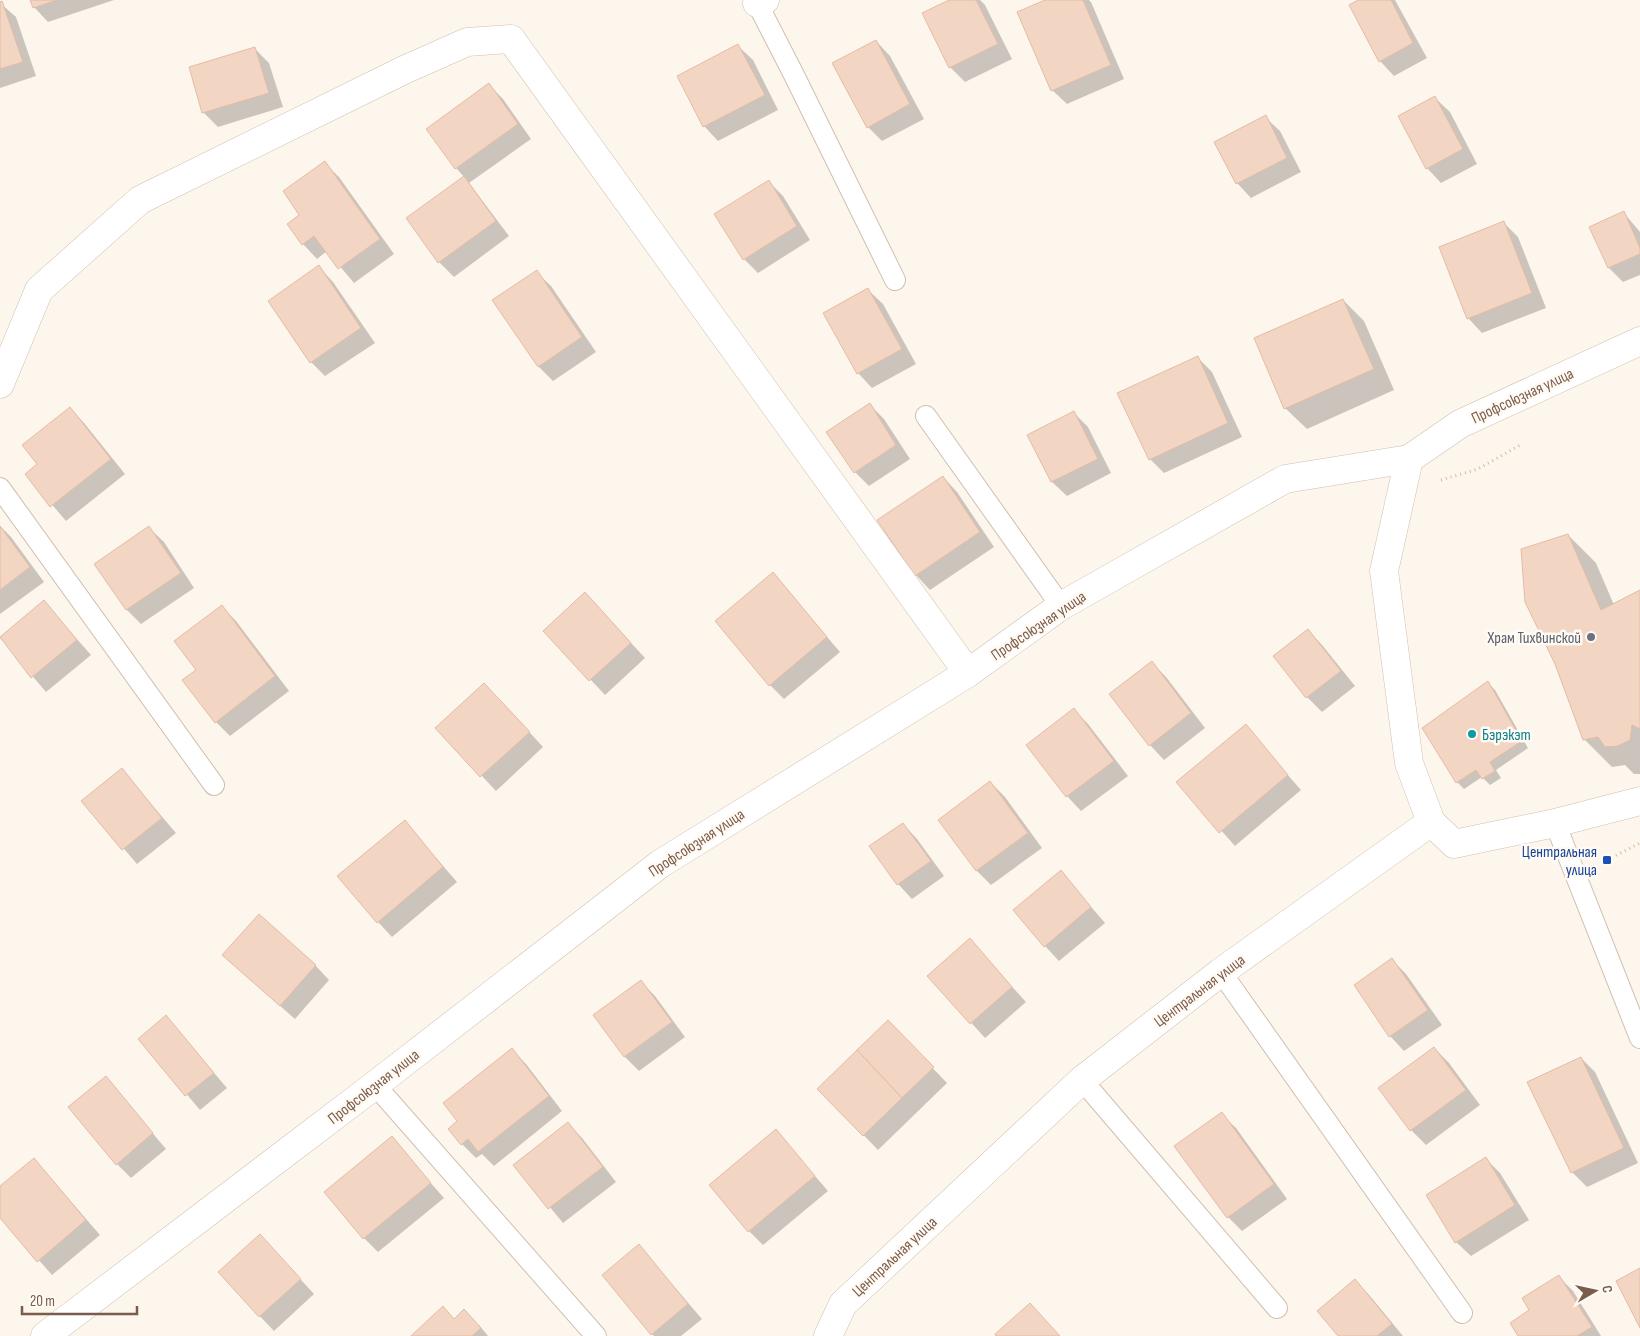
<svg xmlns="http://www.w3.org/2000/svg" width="1640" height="1336" font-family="'Sofia Sans Condensed',sans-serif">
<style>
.shadow{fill:#0003}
.building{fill:#f3d5c3;stroke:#e6bba3}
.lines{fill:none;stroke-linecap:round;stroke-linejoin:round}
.service-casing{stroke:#d1beb0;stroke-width:22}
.minor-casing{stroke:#d1beb0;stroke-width:29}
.tertiary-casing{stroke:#d1beb0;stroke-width:29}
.path{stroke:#d9b8a5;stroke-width:3;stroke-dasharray:1 4;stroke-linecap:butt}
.service{stroke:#fff;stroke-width:20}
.minor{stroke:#fff;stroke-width:28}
.tertiary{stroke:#fff;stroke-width:28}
.worship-dot{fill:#6b7280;stroke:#fffaf3;stroke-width:2}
.culture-dot{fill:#0f9aa8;stroke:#fffaf3;stroke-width:2}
.transit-dot{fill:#1a4fb4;stroke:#fffaf3;stroke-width:2}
.labels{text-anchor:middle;stroke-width:5;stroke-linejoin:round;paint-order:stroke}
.street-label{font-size:16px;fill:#7a5c4d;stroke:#fffaf3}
.worship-label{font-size:16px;fill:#5b616d;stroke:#fffaf3;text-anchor:end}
.culture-label{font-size:16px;fill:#0d838f;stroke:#fffaf3;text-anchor:start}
.transit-label{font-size:16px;fill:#164399;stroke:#fffaf3;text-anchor:end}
</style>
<rect width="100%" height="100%" fill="#fdf6ec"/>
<!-- shadow -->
<g class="shadow">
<polygon points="32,0 114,0 48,22 34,7"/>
<polygon points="952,0 980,0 985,5 1012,59 965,82 950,67 924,14"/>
<polygon points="1048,0 1089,0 1091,2 1124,79 1067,104 1052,90"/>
<polygon points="1361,0 1395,0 1427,58 1394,76 1380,61"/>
<polygon points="0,3 16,17 36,76 0,88"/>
<polygon points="876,41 890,56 924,119 882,141 868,127"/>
<polygon points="738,46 753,60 778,110 718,141 704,126"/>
<polygon points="255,49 269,63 283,107 218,127 203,112"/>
<polygon points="489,85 503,99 531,139 469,183 509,236 454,277 439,262 408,219 465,178 456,168"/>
<polygon points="1435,98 1450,112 1477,164 1441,183 1427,168"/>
<polygon points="1265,117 1280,131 1301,172 1251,198 1237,183"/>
<polygon points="324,163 339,177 394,254 354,283 327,251 317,259 303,244 301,215"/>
<polygon points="769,182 783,196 810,240 758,273 744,259"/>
<polygon points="1624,213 1640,232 1640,275 1623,282 1609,268"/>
<polygon points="1504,223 1518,237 1546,308 1482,333 1468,318"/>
<polygon points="319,267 333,282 375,343 325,376 311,362"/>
<polygon points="536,272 551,286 596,352 553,381 539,367 494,301"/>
<polygon points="868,290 883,304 916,364 872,388 858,373"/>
<polygon points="1343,300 1364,321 1394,390 1307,429 1285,408"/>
<polygon points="1197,357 1212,372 1242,437 1164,473 1150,459"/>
<polygon points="870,405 884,419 910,459 869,486 855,472"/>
<polygon points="70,408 84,423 125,474 66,521 26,474 39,464"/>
<polygon points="1073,412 1088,427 1111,473 1067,496 1052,482 1029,436"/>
<polygon points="943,477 957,492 994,547 930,590 916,575"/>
<polygon points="0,526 11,537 44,582 0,614"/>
<polygon points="149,528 164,542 194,588 141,624 127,610 96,564"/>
<polygon points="1568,535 1596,563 1614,605 1640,591 1640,774 1634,774 1625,765 1612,767 1584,739"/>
<polygon points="773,574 840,652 784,699 770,685"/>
<polygon points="44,602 91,655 46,692 0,638"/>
<polygon points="222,607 236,621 289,691 230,736 216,722 198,670"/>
<polygon points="599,608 645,658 605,695 545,631"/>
<polygon points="1308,630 1322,645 1355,686 1322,712 1307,697 1275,656"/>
<polygon points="1152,663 1166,677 1205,728 1164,760 1150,745"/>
<polygon points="1488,683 1495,690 1528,748 1496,770 1501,778 1490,785 1482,777 1464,789 1457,782"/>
<polygon points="499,699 543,747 496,791 437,728"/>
<polygon points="1074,710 1088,724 1128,776 1081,811 1067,796 1028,745"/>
<polygon points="1245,726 1301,790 1235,846 1178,782"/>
<polygon points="122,770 176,833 137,864 83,801"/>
<polygon points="990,782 1005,797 1042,848 991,885 977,871"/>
<polygon points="405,822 457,882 392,937 378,922"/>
<polygon points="903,824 917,839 944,876 912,899 898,884"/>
<polygon points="1061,872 1105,923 1059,961 1045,946"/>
<polygon points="970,940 1026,1002 985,1038 929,976"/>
<polygon points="1392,960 1406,974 1442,1025 1404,1051 1390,1036"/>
<polygon points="315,965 329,980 295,1019 238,969"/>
<polygon points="641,982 655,996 685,1037 639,1071 625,1057 595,1015"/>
<polygon points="166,1017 227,1088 200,1110 140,1039"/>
<polygon points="902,1036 947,1083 878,1150 819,1089"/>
<polygon points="1434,1048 1449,1063 1480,1105 1426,1145 1411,1130 1380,1088"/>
<polygon points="512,1050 526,1064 562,1111 494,1166 482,1154 476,1158 462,1144 459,1122"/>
<polygon points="1581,1058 1595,1072 1638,1163 1587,1187 1572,1172"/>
<polygon points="106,1078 166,1149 131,1178 117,1164"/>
<polygon points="1221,1114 1236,1128 1287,1199 1242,1231 1228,1217"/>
<polygon points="568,1124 582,1138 616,1182 563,1223 515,1165"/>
<polygon points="776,1131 828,1191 763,1245 749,1231"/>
<polygon points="391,1138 444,1198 378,1252 364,1238"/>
<polygon points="34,1159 100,1235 52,1275 0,1216 0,1188"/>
<polygon points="1486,1159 1500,1173 1529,1220 1471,1256 1456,1242"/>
<polygon points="260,1235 314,1294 274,1331 219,1273"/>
<polygon points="639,1246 702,1319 681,1336 654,1336 652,1334"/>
<polygon points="1558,1276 1573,1291 1601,1336 1519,1336 1531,1311"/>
<polygon points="1355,1281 1370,1296 1403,1336 1339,1336"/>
<polygon points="443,1308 455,1320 479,1325 488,1336 412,1336"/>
</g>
<!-- building -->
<g class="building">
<polygon points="30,0 57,0 33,8"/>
<polygon points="949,0 976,0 998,44 949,68 922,13"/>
<polygon points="1045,0 1083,0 1111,65 1051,91 1017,12"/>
<polygon points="1358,0 1391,0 1413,43 1379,62 1349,5"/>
<polygon points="2,1 23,62 0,69 0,2"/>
<polygon points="876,40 910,104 867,128 832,63"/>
<polygon points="738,44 765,95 703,127 677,76"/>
<polygon points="255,47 269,93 202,113 189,67"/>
<polygon points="489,83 518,124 455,169 426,129"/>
<polygon points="1435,96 1463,149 1426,169 1398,116"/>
<polygon points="1266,115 1287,158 1236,184 1214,142"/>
<polygon points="325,161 380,239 338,269 314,236 302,245 287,224 299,215 283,191"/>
<polygon points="464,176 496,221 438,263 406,218"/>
<polygon points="769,180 797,226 743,260 714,214"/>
<polygon points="1624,211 1640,248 1640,254 1608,268 1589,227"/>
<polygon points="1504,221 1532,293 1467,319 1439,247"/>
<polygon points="319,265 361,328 310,363 268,301"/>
<polygon points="537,270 582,337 538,367 492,300"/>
<polygon points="868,288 902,349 857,374 823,313"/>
<polygon points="1343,299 1374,369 1284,409 1254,338"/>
<polygon points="1198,356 1228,423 1149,460 1117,393"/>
<polygon points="870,403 896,445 854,473 826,432"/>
<polygon points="70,407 111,459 50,507 25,474 37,464 22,445"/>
<polygon points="1074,411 1098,459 1051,482 1027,435"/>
<polygon points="943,476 980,532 915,576 877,520"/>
<polygon points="0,526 30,567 0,590"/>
<polygon points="149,526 181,573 126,610 94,564"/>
<polygon points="1568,534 1601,610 1640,590 1640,729 1632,725 1630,740 1618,746 1605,747 1598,737 1583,740 1555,664 1525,602 1521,549"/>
<polygon points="773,572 827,637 769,686 715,621"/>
<polygon points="585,592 631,643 589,681 543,631"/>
<polygon points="44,600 77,640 31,678 0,637"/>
<polygon points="222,605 275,676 215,723 182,680 196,670 174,641"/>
<polygon points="1308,629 1341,671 1306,698 1273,656"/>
<polygon points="1152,661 1191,713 1149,746 1109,694"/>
<polygon points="1488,681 1522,741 1490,762 1495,771 1482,779 1476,770 1456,783 1422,728"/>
<polygon points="484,683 530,732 480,777 435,728"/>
<polygon points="1074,708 1114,761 1066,797 1026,745"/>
<polygon points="1246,724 1288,775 1219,833 1176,782"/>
<polygon points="122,768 162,818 122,850 81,801"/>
<polygon points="990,781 1028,833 976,871 938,820"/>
<polygon points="405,820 443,867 377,923 337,876"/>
<polygon points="903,823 931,861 897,885 869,846"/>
<polygon points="1061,870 1091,907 1044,947 1013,910"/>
<polygon points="259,914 316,965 280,1006 222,955"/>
<polygon points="970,938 1012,987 970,1024 927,976"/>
<polygon points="1392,958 1428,1010 1389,1037 1354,985"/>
<polygon points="641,980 672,1022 624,1057 593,1015"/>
<polygon points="166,1015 214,1073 185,1096 138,1039"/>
<polygon points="888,1020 934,1067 902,1098 857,1050"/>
<polygon points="1434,1047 1466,1090 1410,1131 1378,1088"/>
<polygon points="512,1048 549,1096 478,1152 468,1139 461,1145 448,1129 457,1121 443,1103"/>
<polygon points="857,1050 902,1098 863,1136 817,1089"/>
<polygon points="1581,1057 1624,1148 1571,1173 1527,1082"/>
<polygon points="106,1076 153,1133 116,1165 68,1107"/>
<polygon points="1222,1112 1274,1184 1227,1218 1174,1146"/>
<polygon points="568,1122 603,1167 548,1209 513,1165"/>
<polygon points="776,1129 815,1176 748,1232 709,1185"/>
<polygon points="392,1136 431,1183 363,1239 324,1192"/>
<polygon points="1486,1157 1515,1205 1455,1243 1426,1195"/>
<polygon points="34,1158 86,1220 37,1262 0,1218 0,1186"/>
<polygon points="260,1234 301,1279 259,1317 218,1272"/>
<polygon points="639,1244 688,1304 651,1335 602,1275"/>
<polygon points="1640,1268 1640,1328 1616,1281"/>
<polygon points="1559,1275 1592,1327 1577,1336 1518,1336 1510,1323 1529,1310 1522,1298"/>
<polygon points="1355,1279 1392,1324 1377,1336 1338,1336 1317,1311"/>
<polygon points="1030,1303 1060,1336 996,1336 995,1334"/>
<polygon points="443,1306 454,1319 464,1309 481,1328 472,1336 411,1336"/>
</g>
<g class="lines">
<!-- service casing -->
<g class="service-casing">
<g id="service">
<polyline points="757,3 793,73 895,280"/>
<polyline points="926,416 1061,606"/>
<polyline points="0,488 214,785"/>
<polyline points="1555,823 1640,1038"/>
<polyline points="1221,972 1462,1313"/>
<polyline points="1082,1080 1277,1308"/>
<polyline points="375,1085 596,1336"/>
</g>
</g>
<!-- minor casing -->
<g class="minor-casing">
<g id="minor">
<polyline points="757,3 765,0"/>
<polyline points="0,384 39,290 140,200 404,70 467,42 511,39 968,673"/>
<polyline points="45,1336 375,1085 660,864 968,673 1061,606 1285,479 1409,459"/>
<polyline points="828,1336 843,1304 1082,1080 1221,972 1431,822"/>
</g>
</g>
<!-- tertiary casing -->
<g class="tertiary-casing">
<polyline id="tertiary" points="1640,341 1460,424 1409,459 1384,571 1409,763 1431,822 1454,844 1555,823 1640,801"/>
</g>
<!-- path -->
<g class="path">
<polyline points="1441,480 1478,469 1522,444"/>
<polyline points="1607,860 1640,843"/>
</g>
<!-- service -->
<use href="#service" class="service"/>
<!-- minor -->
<use href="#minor" class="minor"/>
<!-- tertiary -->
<use href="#tertiary" class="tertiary"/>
</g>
<!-- markers -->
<circle class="worship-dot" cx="1591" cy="637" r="5"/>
<circle class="culture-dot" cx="1472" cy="734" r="5"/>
<rect class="transit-dot" x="1602" y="855" width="10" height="10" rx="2.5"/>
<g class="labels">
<!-- street labels -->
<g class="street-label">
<text transform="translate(1522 395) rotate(-25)" y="6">Профсоюзная улица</text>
<text transform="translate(1038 625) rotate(-34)" y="6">Профсоюзная улица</text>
<text transform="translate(696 842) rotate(-33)" y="6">Профсоюзная улица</text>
<text transform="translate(1199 990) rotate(-37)" y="6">Центральная улица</text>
<text transform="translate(373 1086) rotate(-38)" y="6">Профсоюзная улица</text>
<text transform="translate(894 1256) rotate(-43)" y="6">Центральная улица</text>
</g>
<!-- worship labels -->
<g class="worship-label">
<text x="1581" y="643">Храм Тихвинской</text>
</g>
<!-- culture labels -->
<g class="culture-label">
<text x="1482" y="740">Бэрэкэт</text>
</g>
<!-- transit labels -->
<g class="transit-label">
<text x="1597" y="857">Центральная<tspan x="1597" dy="18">улица</tspan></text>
</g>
</g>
<!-- north arrow -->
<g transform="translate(1595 1291) rotate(81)" stroke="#fffaf3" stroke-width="4" paint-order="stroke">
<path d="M0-4L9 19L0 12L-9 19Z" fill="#7a5c4d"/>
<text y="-8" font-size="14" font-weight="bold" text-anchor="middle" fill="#7a5c4d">С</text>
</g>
<!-- scale -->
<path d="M22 1306v8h115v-8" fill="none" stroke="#7a5c4d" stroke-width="2.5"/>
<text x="30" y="1306" font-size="15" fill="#7a5c4d" stroke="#fffaf3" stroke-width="4" paint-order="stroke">20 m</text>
</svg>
